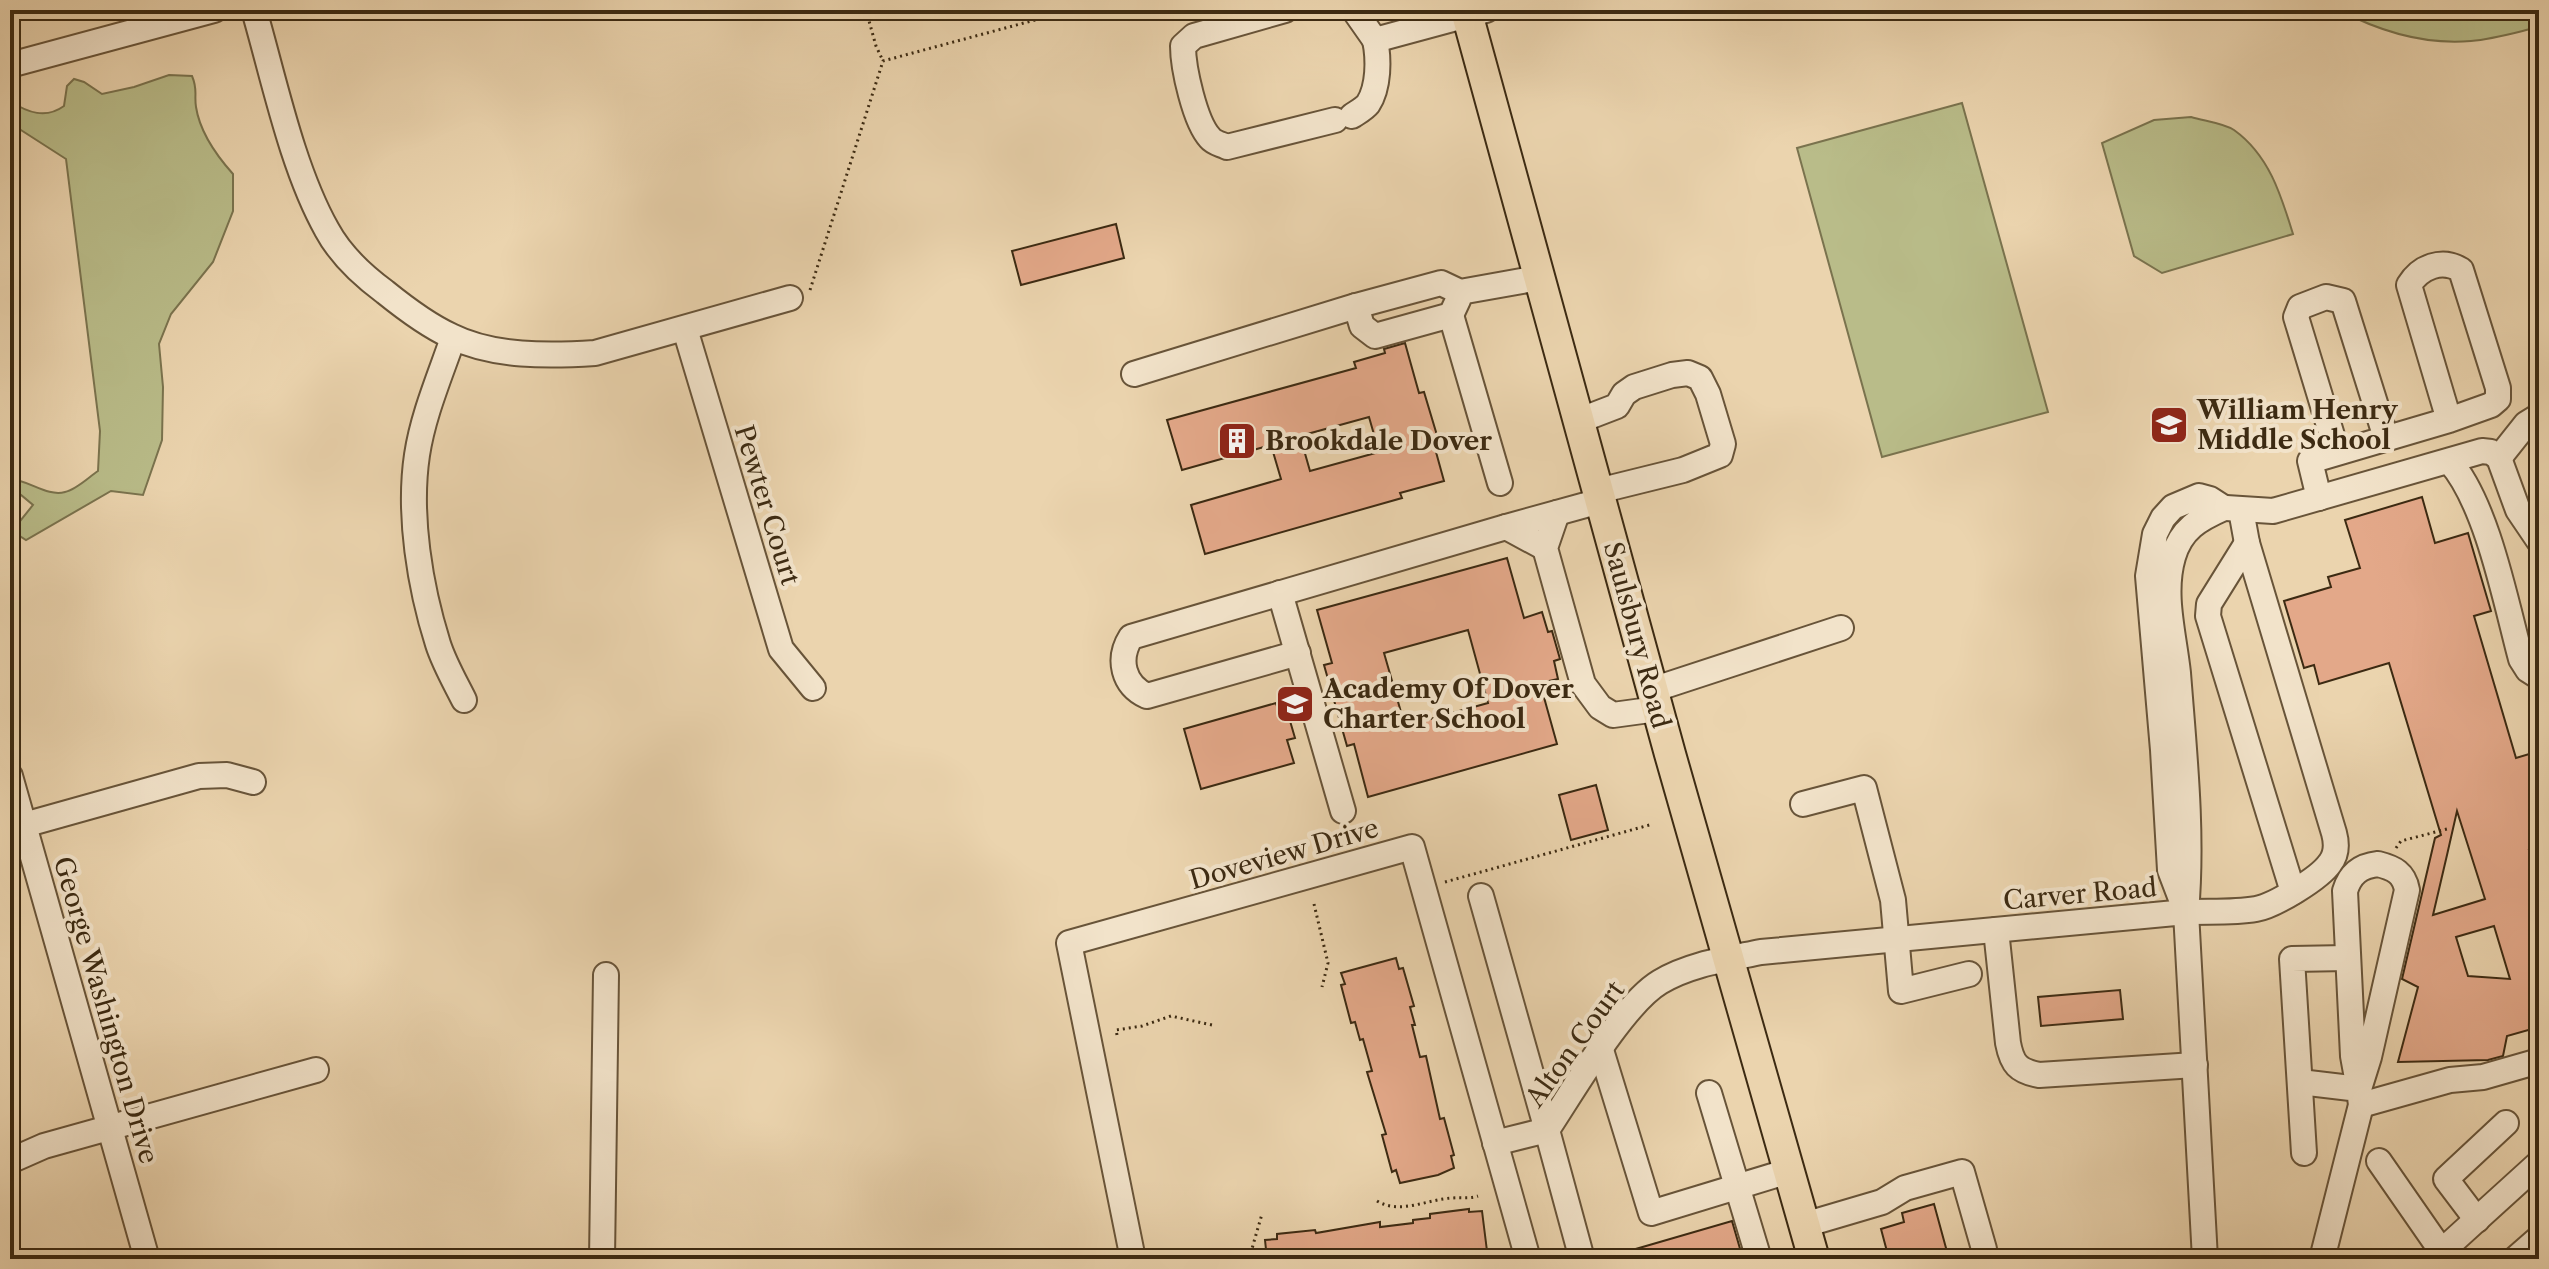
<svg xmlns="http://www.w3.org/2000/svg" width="2549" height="1269" font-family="'Libre Caslon Text',serif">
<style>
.green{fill:#b9bc89;stroke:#7a734e;stroke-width:2}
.building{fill:#e3a889;stroke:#3c2a12;stroke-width:2;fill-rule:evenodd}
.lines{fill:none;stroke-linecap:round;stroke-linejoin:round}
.minor-casing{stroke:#685439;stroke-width:28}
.major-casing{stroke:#3c2a12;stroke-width:34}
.path{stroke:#3c2a12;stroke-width:3;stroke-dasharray:2 4;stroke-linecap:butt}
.minor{stroke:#f2e3ca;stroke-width:24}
.major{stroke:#ebd4ae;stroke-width:30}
.labels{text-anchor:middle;stroke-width:8;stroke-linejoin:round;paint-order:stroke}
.poi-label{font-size:26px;font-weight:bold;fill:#3c2a12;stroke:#f2e3ca;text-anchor:start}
.street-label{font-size:26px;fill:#3c2a12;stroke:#f2e3ca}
</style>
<rect width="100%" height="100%" fill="#ebd4ae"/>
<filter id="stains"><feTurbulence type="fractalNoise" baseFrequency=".0025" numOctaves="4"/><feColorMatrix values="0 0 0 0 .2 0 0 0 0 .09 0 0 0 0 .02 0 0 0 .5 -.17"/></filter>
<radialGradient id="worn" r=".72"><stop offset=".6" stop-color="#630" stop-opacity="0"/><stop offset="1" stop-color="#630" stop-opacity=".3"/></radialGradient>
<!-- green -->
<g class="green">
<path d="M2339 10H2539V27C2517 32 2494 39 2471 41 2425 45 2379 31 2339 10Z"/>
<path d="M169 75 192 76C198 90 194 94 196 107 200 133 216 155 233 174V211L213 262 171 314 159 344 163 387 162 440 143 495 111 491 26 540 12 531 33 505 21 495 10 491V479C29 480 47 497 65 492 76 490 89 477 98 471L100 431 66 159 10 123V101C28 113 46 119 64 106L67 86 74 79 84 82 102 94 134 87Z"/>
<polygon points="1962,103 2048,412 1882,457 1797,148"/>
<path d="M2191 117C2204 121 2223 123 2234 130 2269 155 2281 195 2293 234L2162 273 2134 256 2102 143 2154 120Z"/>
</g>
<!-- building -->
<g class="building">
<polygon points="1116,224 1124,258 1021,285 1012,251"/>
<path d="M1405 343 1419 393 1424 392 1436 432 1441 451 1436 452 1444 481 1400 493 1402 498 1205 554 1191 505 1281 479 1271 445 1182 470 1167 420 1356 368 1354 362 1385 353 1384 349ZM1369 417 1379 452 1310 471 1300 436Z"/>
<path d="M2422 497 2435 543 2468 533 2491 611 2474 616 2516 758 2539 751V848L2529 850 2539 881V1027L2507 1036 2503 1056 2488 1060 2398 1062 2418 987 2402 979 2435 838 2441 835 2389 663 2319 684 2314 665 2304 668 2284 601 2331 587 2328 577 2360 568 2345 520ZM2457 811 2485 899 2433 915 2447 855ZM2494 926 2510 979 2468 976 2456 937Z"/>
<path d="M1507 558 1524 618 1542 612 1548 632 1552 631 1560 659 1554 661 1558 679 1540 683 1557 744 1368 797 1354 744 1347 746 1324 665 1332 663 1317 610ZM1468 630 1488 703 1405 726 1384 653Z"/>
<polygon points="1276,703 1280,717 1288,714 1295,738 1287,740 1294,763 1201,789 1184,729"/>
<polygon points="1596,785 1608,830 1571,840 1559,795"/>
<polygon points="1396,958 1399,969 1403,968 1414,1006 1410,1007 1415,1025 1412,1025 1420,1057 1426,1056 1440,1119 1444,1118 1454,1155 1451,1156 1454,1168 1438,1175 1400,1183 1396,1170 1392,1172 1382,1135 1386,1134 1367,1072 1372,1071 1363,1039 1360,1040 1355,1022 1351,1023 1341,985 1345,984 1341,973"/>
<polygon points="2120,990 2123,1019 2041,1026 2038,997"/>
<polygon points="1934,1204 1949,1259 1889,1259 1881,1229 1904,1222 1902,1213"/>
<polygon points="1469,1209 1469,1212 1482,1211 1488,1259 1267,1259 1265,1240 1277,1239 1277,1234 1315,1230 1316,1233 1380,1222 1380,1227 1413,1223 1413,1220 1430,1218 1430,1214"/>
<polygon points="1732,1221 1743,1259 1616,1259 1615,1255"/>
</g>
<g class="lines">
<!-- minor casing -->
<g class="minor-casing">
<g id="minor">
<path d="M254 10C274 79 292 168 327 230 341 256 362 275 385 292 406 309 427 325 451 336 493 357 549 356 595 353L790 298"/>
<path d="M1285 10 1194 36 1183 46C1183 68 1195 122 1210 138 1214 143 1221 144 1227 147L1335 120"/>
<polyline points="1354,10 1375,40 1486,10"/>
<polyline points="10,65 214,10"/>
<path d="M1352 116C1356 113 1364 109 1368 104 1379 87 1379 59 1375 40"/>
<polyline points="1356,306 1362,326 1375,336 1451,315 1458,300"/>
<polyline points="1451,315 1500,483"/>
<polyline points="685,329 781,649 813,688"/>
<path d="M453 338C440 376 423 415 417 455 408 515 420 587 438 644 444 663 455 682 464 700"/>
<polyline points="1134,374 1356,306 1441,283 1460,292 1539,278"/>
<polyline points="1578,421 1617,406 1624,394 1634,387 1672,375 1688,373 1700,378 1708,394 1723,444 1720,455 1683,470 1598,491"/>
<polyline points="2337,452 2296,317 2300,307 2326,297 2343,301 2386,438"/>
<polyline points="2499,458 2526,424 2539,416"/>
<path d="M2450 462C2487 504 2506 603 2521 659L2528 670 2539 677"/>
<path d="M2199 496 2210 499 2224 508C2199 519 2181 529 2173 557 2162 594 2174 635 2178 673 2184 751 2193 833 2186 912L2170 870 2163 750 2148 576 2155 534 2163 518 2173 507Z"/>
<path d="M2319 498 2310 461 2449 420 2491 405 2498 399V388L2461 270C2442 258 2420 267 2409 285L2449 420"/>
<polyline points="2226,508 2273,511 2482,451 2491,452 2499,458 2518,510 2539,541"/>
<polyline points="1557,513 1545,548 1583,684 1600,707 1613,715 1657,709"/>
<polyline points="2247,543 2209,604 2208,616 2293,892"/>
<polyline points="1545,548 1506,527 1600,501"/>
<polyline points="1280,593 1343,811"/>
<path d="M1298 653 1147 696C1123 685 1117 659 1131 637L1506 527"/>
<polyline points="1652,690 1841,628"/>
<polyline points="10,776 147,1259"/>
<polyline points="1803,804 1864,788 1893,900 1901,991 1969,974"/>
<polyline points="24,825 199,776 227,775 253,782"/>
<path d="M2378 864C2394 868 2404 873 2407 890L2369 1057 2359 1089 2353 1056 2345 891C2350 874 2360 866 2378 864Z"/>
<polyline points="1481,896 1547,1130 1495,1143"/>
<path d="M2186 912C2209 911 2233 913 2256 909 2274 906 2320 878 2330 863 2337 854 2337 844 2334 833L2247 543 2241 510"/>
<path d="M1996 930 2008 1043C2012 1064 2018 1071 2039 1075L2195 1065"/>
<polyline points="1601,1050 1651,1213 1789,1171"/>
<polyline points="2300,1082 2359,1089 2361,1105 2322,1259"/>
<polyline points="1709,1093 1759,1259"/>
<polyline points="2361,1105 2450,1080 2483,1077 2539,1061"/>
<polyline points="2304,1153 2292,959 2347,958"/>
<polyline points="10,1161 44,1146 316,1070"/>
<polyline points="2379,1161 2447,1259"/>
<polyline points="2477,1220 2446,1179 2506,1123"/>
<polyline points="1804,1225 1882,1202 1905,1188 1962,1172 1984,1249"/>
<polyline points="2441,1252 2539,1163"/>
<polyline points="602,1259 606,975"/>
<polyline points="1133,1259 1069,943 1412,847 1528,1259"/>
<path d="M1582 1259 1547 1130C1573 1091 1623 1004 1660 982 1690 964 1727 959 1761 952L2186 912 2205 1259"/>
<polyline points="2515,1259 2539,1238"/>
</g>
</g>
<!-- major casing -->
<g class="major-casing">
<polyline id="major" points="1466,10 1670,754 1814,1259"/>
</g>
<!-- path -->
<g class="path">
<polyline points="866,10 876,46 883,61"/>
<polyline points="810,290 883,61 1072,10"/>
<polyline points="2396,848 2401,841 2447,829"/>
<polyline points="1445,882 1653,824"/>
<polyline points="1314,904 1328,963 1322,987"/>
<polyline points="1117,1035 1116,1030 1142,1026 1171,1016 1212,1025"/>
<path d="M1377 1201C1400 1215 1428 1199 1452 1198 1462 1197 1469 1199 1478 1196"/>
<polyline points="1249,1259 1262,1214"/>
</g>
<!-- minor -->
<use href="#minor" class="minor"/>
<!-- major -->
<use href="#major" class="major"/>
</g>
<!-- icons -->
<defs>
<g id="school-square" transform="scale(2)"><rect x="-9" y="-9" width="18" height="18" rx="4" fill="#8f2418" stroke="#f2e3ca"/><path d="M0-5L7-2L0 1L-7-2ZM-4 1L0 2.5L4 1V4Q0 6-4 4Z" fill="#fff"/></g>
<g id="building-square" transform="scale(2)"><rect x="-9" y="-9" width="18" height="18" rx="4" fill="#8f2418" stroke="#f2e3ca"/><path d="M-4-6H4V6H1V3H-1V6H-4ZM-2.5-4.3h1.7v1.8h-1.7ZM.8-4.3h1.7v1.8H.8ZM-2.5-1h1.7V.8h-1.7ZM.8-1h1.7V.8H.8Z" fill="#fff"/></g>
</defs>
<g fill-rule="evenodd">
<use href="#school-square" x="2169" y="425"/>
<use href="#building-square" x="1237" y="441"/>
<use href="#school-square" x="1295" y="704"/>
</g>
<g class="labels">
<!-- poi labels -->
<g class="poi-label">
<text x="2197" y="419">William Henry<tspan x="2197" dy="30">Middle School</tspan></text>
<text x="1265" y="450">Brookdale Dover</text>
<text x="1323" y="698">Academy Of Dover<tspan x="1323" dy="30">Charter School</tspan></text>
</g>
<!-- street labels -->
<g class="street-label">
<text transform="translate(767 505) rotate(73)" y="9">Pewter Court</text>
<text transform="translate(1637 635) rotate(75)" y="9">Saulsbury Road</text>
<text transform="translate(1284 854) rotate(-16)" y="9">Doveview Drive</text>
<text transform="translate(2080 894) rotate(-5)" y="9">Carver Road</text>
<text transform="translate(106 1010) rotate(74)" y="9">George Washington Drive</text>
<text transform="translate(1575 1044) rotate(-54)" y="9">Alton Court</text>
</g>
</g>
<!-- margin -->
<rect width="2549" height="1269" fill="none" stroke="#ebd4ae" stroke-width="40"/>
<rect x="12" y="12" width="2525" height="1245" fill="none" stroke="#3c2a12" stroke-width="4"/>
<rect x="20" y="20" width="2509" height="1229" fill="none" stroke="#3c2a12" stroke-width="2"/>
<rect width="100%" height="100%" filter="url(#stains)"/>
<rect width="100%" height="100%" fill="url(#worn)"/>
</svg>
